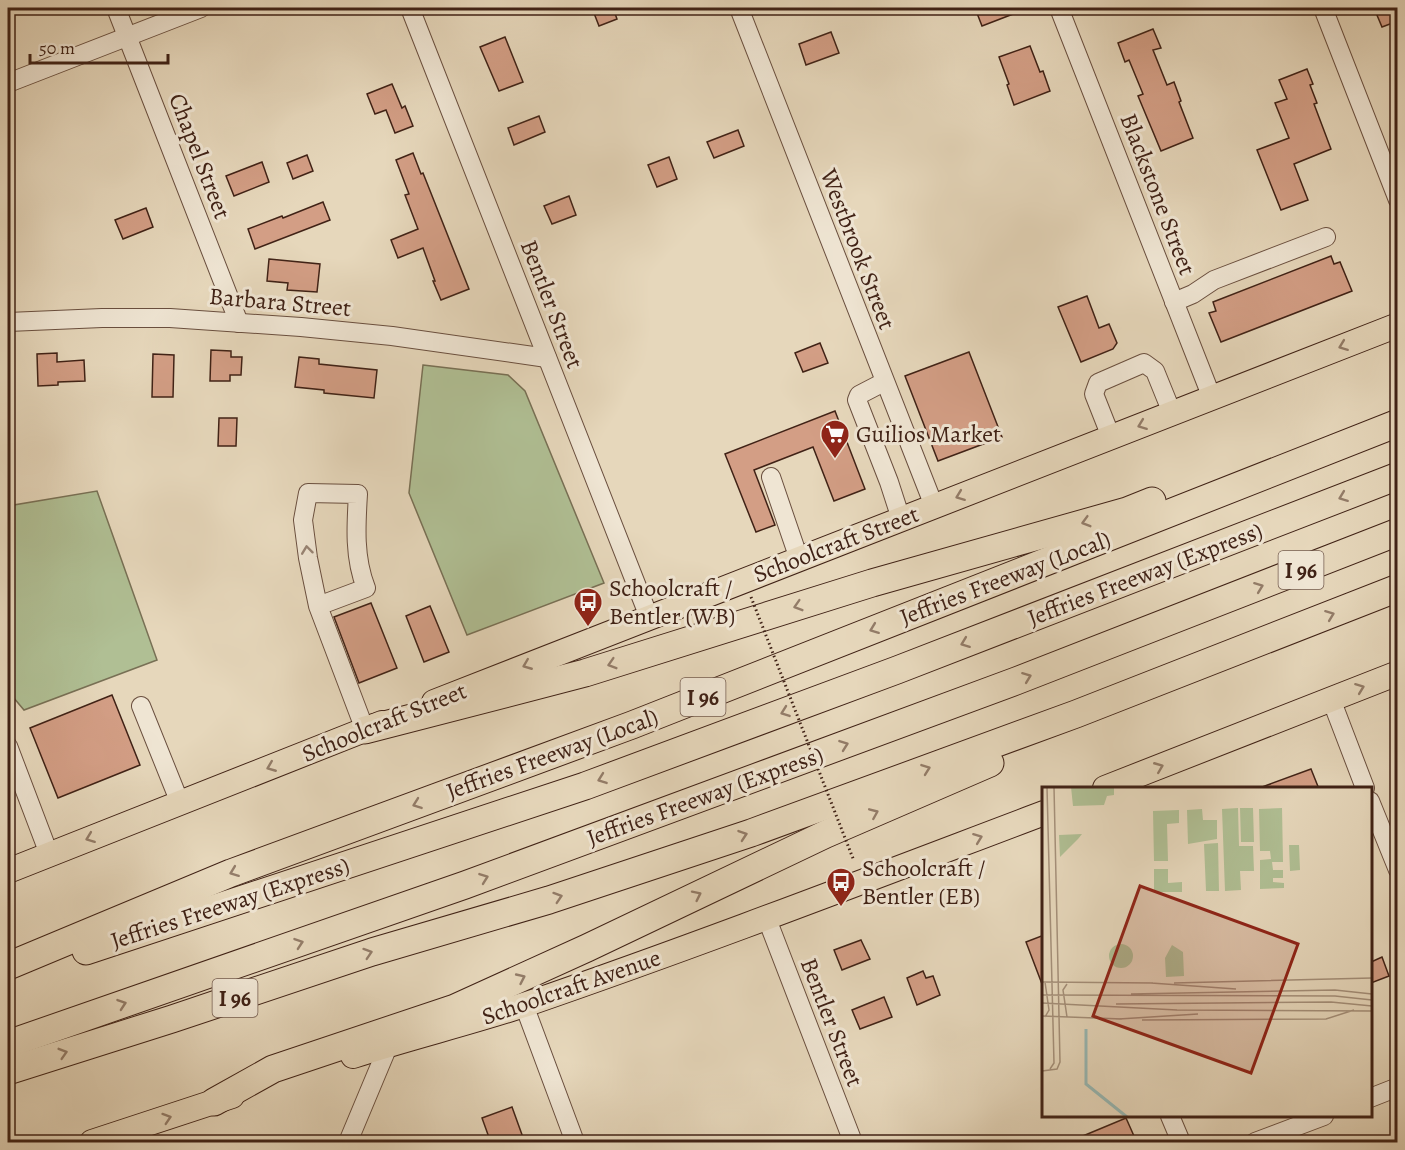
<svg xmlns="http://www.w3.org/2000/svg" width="1405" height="1150" font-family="Alegreya,serif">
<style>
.green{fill:#b0bf94;stroke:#787055;stroke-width:1.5}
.building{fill:#d39e85;stroke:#402216;stroke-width:1.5}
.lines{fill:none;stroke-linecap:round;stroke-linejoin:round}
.minor-casing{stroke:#6a4f3f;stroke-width:20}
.major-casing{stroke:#402216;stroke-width:26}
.highway-casing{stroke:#402216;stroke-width:29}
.minor{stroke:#efe5d3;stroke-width:18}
.major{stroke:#e6d7bb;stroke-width:24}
.highway{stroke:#e6d7bb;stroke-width:27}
.path-bridge{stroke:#402216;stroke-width:3;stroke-dasharray:1.5 3;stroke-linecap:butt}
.oneway{stroke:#937c68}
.oneway2{stroke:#988474}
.labels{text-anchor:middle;stroke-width:6;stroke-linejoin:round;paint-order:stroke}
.shield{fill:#efe5d3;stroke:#745c4f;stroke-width:1.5}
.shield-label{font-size:22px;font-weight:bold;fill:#402216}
.street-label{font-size:24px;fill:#402216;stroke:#efe5d3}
.poi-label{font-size:24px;fill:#402216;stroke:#efe5d3;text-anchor:start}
.inset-river{fill:none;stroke:#97b8b4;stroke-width:3}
.inset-road{fill:none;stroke:#a48f79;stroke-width:1.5}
.view{fill:#8f2418;fill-opacity:0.15;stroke:#8f2418;stroke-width:3}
.inset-edge{fill:none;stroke:#402216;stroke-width:3}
</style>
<rect width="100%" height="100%" fill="#e6d7bb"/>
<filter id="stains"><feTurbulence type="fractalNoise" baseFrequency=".00333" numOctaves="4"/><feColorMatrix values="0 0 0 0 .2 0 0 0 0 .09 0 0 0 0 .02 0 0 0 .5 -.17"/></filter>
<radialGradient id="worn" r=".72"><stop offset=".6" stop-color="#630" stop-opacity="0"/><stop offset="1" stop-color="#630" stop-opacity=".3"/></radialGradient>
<!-- green -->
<g class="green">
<polygon points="423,365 508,375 525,391 604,583 467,635 409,493"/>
<polygon points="97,491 157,660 24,710 8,691 8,506"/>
</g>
<!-- building -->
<g class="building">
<polygon points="592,8 613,8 617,19 599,26"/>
<polygon points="975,8 1026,8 1026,9 982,26"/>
<polygon points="1374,8 1398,8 1398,21 1382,27"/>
<polygon points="1153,29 1161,48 1153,50 1167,85 1174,82 1181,101 1179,102 1193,138 1161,151 1138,96 1143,94 1129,60 1125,62 1118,43"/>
<polygon points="831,32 839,53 806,65 799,44"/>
<polygon points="505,37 523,82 499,91 480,47"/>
<polygon points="1030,46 1040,72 1043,71 1050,91 1014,105 1007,85 1009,84 999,57"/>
<polygon points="1307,69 1313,84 1310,85 1317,103 1314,104 1331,149 1294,164 1308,200 1281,210 1257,150 1289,138 1275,103 1287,99 1279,80"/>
<polygon points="392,84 402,108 405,106 413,126 395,133 386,110 375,114 367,94"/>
<polygon points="539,116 545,132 514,145 508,128"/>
<polygon points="738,130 744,146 714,158 707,142"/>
<polygon points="413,153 421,174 423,173 469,289 441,300 433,281 435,281 423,248 398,258 391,240 418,229 405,195 409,194 396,160"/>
<polygon points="307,155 313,171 293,179 287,163"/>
<polygon points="669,157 677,179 657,187 648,165"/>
<polygon points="262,162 269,182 234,196 226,176"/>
<polygon points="569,196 576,215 552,224 544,206"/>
<polygon points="323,202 330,220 255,249 248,229 282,216 283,218"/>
<polygon points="146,208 153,227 123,239 115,220"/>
<polygon points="1331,256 1334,264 1340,262 1352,291 1221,342 1209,313 1216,311 1213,302"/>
<polygon points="269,259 320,264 317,292 287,290 288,283 267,281"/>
<polygon points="1087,296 1099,328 1109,324 1117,343 1113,349 1081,362 1058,307"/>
<polygon points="820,343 828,363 803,372 795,353"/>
<polygon points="211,350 231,351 231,357 242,357 241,375 230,375 230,381 210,381"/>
<polygon points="969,352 1002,437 938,461 905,376"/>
<polygon points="57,353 57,362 84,360 85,381 58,382 58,385 38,386 37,354"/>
<polygon points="153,354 174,355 173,397 152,397"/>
<polygon points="299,357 319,359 319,364 377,370 374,398 324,393 324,390 295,387"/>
<polygon points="835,411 865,489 834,501 813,447 754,470 775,525 756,532 725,454"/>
<polygon points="219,418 237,418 236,446 218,446"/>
<polygon points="371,603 397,668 359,683 334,617"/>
<polygon points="430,606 449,652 424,662 406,616"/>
<polygon points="112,695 140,765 58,798 30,728"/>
<polygon points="1311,769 1319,789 1262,789 1262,787"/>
<polygon points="1044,935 1044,984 1042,984 1026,942"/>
<polygon points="861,940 870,959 842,970 834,950"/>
<polygon points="1382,957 1389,976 1371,983 1371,962"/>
<polygon points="923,971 926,978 933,976 940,995 917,1005 907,978"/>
<polygon points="884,997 892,1017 860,1029 852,1010"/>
<polygon points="512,1107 525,1143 491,1143 482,1118"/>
<polygon points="1126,1118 1134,1136 1117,1143 1066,1143"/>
</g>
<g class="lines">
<!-- minor casing -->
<g class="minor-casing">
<g id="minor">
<polyline points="116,8 239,323"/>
<polyline points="410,8 649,617"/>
<polyline points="739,8 934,506"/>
<polyline points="1059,8 1212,398"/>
<polyline points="1323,8 1398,200"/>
<polyline points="8,83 201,8"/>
<polyline points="1174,302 1193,294 1214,280 1326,237"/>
<polyline points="8,322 102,318 170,318 301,327 392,336 547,358"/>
<polyline points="884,382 859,395 857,400 889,482 901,519"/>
<polyline points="1111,437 1094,394 1098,383 1144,363 1155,371 1172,413"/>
<polyline points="771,477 799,559"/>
<path d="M318 606 366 588C354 558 356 526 358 494L308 493 303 520 308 558 318 606 365 730"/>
<polyline points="1331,699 1365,788"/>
<polyline points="141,706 180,803"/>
<polyline points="8,746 49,854"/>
<polyline points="1370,801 1398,870"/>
<polyline points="767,919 853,1142"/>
<polyline points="524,1005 575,1142"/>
<polyline points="1370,1098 1398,1087"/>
<polyline points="1170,1116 1181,1142"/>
<polyline points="348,1142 389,1044"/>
<polyline points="1255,1142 1324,1116"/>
</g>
</g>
<!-- major casing -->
<g class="major-casing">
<g id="major">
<polyline points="434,702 1398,325"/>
<polyline points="1105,788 1398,673"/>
<polyline points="8,871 382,723"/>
<path d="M353 1056C411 1037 470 1023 527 1004 701 944 872 878 1044 813"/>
<polyline points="92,1142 232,1096"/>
</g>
</g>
<!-- highway casing -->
<g class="highway-casing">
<g id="highway">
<polyline points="365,730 585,673 872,583 1127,511 1152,501"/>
<polyline points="86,951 585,786 897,670 1398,476"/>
<polyline points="8,966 231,873 632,725 1398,423"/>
<polyline points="8,1044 465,885 1016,681 1398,532"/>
<polyline points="8,1071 172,1019 372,952 549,900 751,833 1076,714 1398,588"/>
<polyline points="214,1102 273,1069 455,1008 587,948 826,834 990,763"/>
</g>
</g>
<!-- minor -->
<use href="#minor" class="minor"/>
<!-- major -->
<use href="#major" class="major"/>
<!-- highway -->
<use href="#highway" class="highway"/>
<!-- path-bridge -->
<polyline class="path-bridge" points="751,597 854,861"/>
</g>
<!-- one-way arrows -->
<defs><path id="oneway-chevron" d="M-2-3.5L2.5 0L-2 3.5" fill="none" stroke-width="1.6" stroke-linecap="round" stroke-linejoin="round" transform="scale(1.5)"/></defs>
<g class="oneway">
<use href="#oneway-chevron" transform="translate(1343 346) rotate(159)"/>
<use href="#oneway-chevron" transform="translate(1142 425) rotate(159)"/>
<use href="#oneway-chevron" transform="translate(960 496) rotate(159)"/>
<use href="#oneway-chevron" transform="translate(1343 497) rotate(159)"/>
<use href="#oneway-chevron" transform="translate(1086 522) rotate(164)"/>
<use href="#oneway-chevron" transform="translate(1259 587) rotate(-21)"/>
<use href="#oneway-chevron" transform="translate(798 606) rotate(163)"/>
<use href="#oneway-chevron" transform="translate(1330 615) rotate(-21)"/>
<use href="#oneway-chevron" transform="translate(874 629) rotate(159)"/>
<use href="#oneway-chevron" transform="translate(965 643) rotate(159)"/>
<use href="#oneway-chevron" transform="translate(612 664) rotate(163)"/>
<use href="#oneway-chevron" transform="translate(527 665) rotate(158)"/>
<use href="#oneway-chevron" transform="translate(1027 677) rotate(-21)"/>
<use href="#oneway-chevron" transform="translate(1360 688) rotate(-21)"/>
<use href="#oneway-chevron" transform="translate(785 712) rotate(160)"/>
<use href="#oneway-chevron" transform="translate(844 745) rotate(-20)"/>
<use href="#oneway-chevron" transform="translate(271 767) rotate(158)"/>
<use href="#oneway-chevron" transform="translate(1159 767) rotate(-22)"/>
<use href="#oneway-chevron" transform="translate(926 769) rotate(-20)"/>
<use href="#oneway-chevron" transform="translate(602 779) rotate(160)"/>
<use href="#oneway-chevron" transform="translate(417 804) rotate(160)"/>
<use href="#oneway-chevron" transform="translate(874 813) rotate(-23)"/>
<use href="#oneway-chevron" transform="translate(743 835) rotate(-19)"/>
<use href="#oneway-chevron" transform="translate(90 838) rotate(159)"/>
<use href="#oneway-chevron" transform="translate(978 838) rotate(-21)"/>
<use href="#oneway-chevron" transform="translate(234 872) rotate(159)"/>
<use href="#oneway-chevron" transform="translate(484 878) rotate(-20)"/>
<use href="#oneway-chevron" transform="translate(697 895) rotate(-26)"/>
<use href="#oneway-chevron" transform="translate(558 897) rotate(-18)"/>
<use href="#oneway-chevron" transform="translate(299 943) rotate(-19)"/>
<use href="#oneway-chevron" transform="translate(368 953) rotate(-18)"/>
<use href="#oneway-chevron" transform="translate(521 978) rotate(-25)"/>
<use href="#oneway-chevron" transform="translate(122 1004) rotate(-19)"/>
<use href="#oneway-chevron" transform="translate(63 1053) rotate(-17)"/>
<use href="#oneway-chevron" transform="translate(167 1118) rotate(-18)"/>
</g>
<use class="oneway2" href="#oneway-chevron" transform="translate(307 550) rotate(-97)"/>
<!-- icons -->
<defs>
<g id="supermarket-pin" transform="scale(1.5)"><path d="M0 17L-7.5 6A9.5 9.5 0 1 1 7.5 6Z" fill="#8f2418" stroke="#efe5d3"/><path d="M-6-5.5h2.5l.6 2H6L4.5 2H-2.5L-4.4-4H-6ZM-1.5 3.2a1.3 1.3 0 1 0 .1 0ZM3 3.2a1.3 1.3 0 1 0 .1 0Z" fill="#fff"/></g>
<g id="bus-pin" transform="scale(1.5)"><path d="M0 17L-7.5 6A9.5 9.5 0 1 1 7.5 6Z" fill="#8f2418" stroke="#efe5d3"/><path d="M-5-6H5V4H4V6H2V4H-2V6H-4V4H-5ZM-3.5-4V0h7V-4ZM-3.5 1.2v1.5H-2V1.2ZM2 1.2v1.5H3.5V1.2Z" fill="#fff"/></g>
</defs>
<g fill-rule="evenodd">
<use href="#supermarket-pin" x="835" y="434"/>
<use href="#bus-pin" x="588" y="602"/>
<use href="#bus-pin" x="841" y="882"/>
</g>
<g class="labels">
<!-- shield labels -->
<g class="shield">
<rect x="1278.5" y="551" width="45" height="38" rx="4.5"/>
<rect x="680.5" y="678" width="45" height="38" rx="4.5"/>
<rect x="212.5" y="979" width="45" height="38" rx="4.5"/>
</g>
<g class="shield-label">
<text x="1301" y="578">I 96</text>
<text x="703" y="705">I 96</text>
<text x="235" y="1006">I 96</text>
</g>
<!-- street labels -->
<g class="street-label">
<text transform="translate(200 156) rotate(69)" y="8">Chapel Street</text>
<text transform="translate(1158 194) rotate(69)" y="8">Blackstone Street</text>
<text transform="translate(858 249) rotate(69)" y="8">Westbrook Street</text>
<text transform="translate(280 302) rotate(5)" y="8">Barbara Street</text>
<text transform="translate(552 304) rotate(69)" y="8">Bentler Street</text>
<text transform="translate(836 544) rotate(-21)" y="8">Schoolcraft Street</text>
<text transform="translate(1145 574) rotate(-21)" y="8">Jeffries Freeway (Express)</text>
<text transform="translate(1005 578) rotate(-21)" y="8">Jeffries Freeway (Local)</text>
<text transform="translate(384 722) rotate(-22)" y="8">Schoolcraft Street</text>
<text transform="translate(552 754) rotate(-20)" y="8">Jeffries Freeway (Local)</text>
<text transform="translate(705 796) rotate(-20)" y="8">Jeffries Freeway (Express)</text>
<text transform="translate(230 903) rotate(-18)" y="8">Jeffries Freeway (Express)</text>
<text transform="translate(571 987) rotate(-19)" y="8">Schoolcraft Avenue</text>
<text transform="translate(832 1022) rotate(69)" y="8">Bentler Street</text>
</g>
<!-- poi labels -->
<g class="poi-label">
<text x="856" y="442">Guilios Market</text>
<text x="609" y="596">Schoolcraft /<tspan x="609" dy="28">Bentler (WB)</tspan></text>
<text x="862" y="876">Schoolcraft /<tspan x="862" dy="28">Bentler (EB)</tspan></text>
</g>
</g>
<!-- overview -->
<g transform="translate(1042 787)">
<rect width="330" height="330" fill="#e6d7bb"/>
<path d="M29 0H72V8L65 9 62 18 31 19ZM196 21 197 59H211L212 84H198L199 103 183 104 180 22ZM198 21H211L212 55H199ZM240 21 241 75H230L231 83H241V91H231V95L242 96V101L218 102V73L229 72 228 64H218L217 22ZM160 22 161 33H175V52L146 57 145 23ZM137 23V36L125 37 126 74H112L111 24ZM40 47 36 52 18 70 17 48ZM176 56 177 104H164L162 57ZM247 58H257L258 83 248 84ZM112 82H126V96L140 95V105H112ZM67 169a12 12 0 1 1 24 0a12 12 0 1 1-24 0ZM130 158 141 165 142 189 124 190 123 171Z" fill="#b0bf94"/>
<path class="inset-river" d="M44 242V297L85 330"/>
<path class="inset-road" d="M5 0 12 276 8 282M0 195 111 196M3 195 7 223 3 230M109 196 194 202M132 196 330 191M25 197 21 203 25 230M89 207 293 203 330 207M0 208 293 209 330 213M0 216 135 223 330 224M74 217 289 215 330 219M0 229 80 232M77 232 156 227M100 233 284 232 312 223M0 284 15 282 18 275 12 0"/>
<path class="view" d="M98 99 256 157 209 286 51 229Z"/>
<rect width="330" height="330" class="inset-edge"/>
</g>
<!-- margin -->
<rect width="1405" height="1150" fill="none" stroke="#e6d7bb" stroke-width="30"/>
<rect x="9" y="9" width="1387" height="1132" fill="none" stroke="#402216" stroke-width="3"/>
<rect x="15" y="15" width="1375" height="1120" fill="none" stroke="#402216" stroke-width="1.5"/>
<!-- scale -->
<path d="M30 54v9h138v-9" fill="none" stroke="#402216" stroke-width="3"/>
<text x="39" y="54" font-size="18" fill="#402216" stroke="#efe5d3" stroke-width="4.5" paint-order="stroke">50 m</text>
<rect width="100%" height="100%" filter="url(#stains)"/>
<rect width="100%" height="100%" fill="url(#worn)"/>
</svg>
